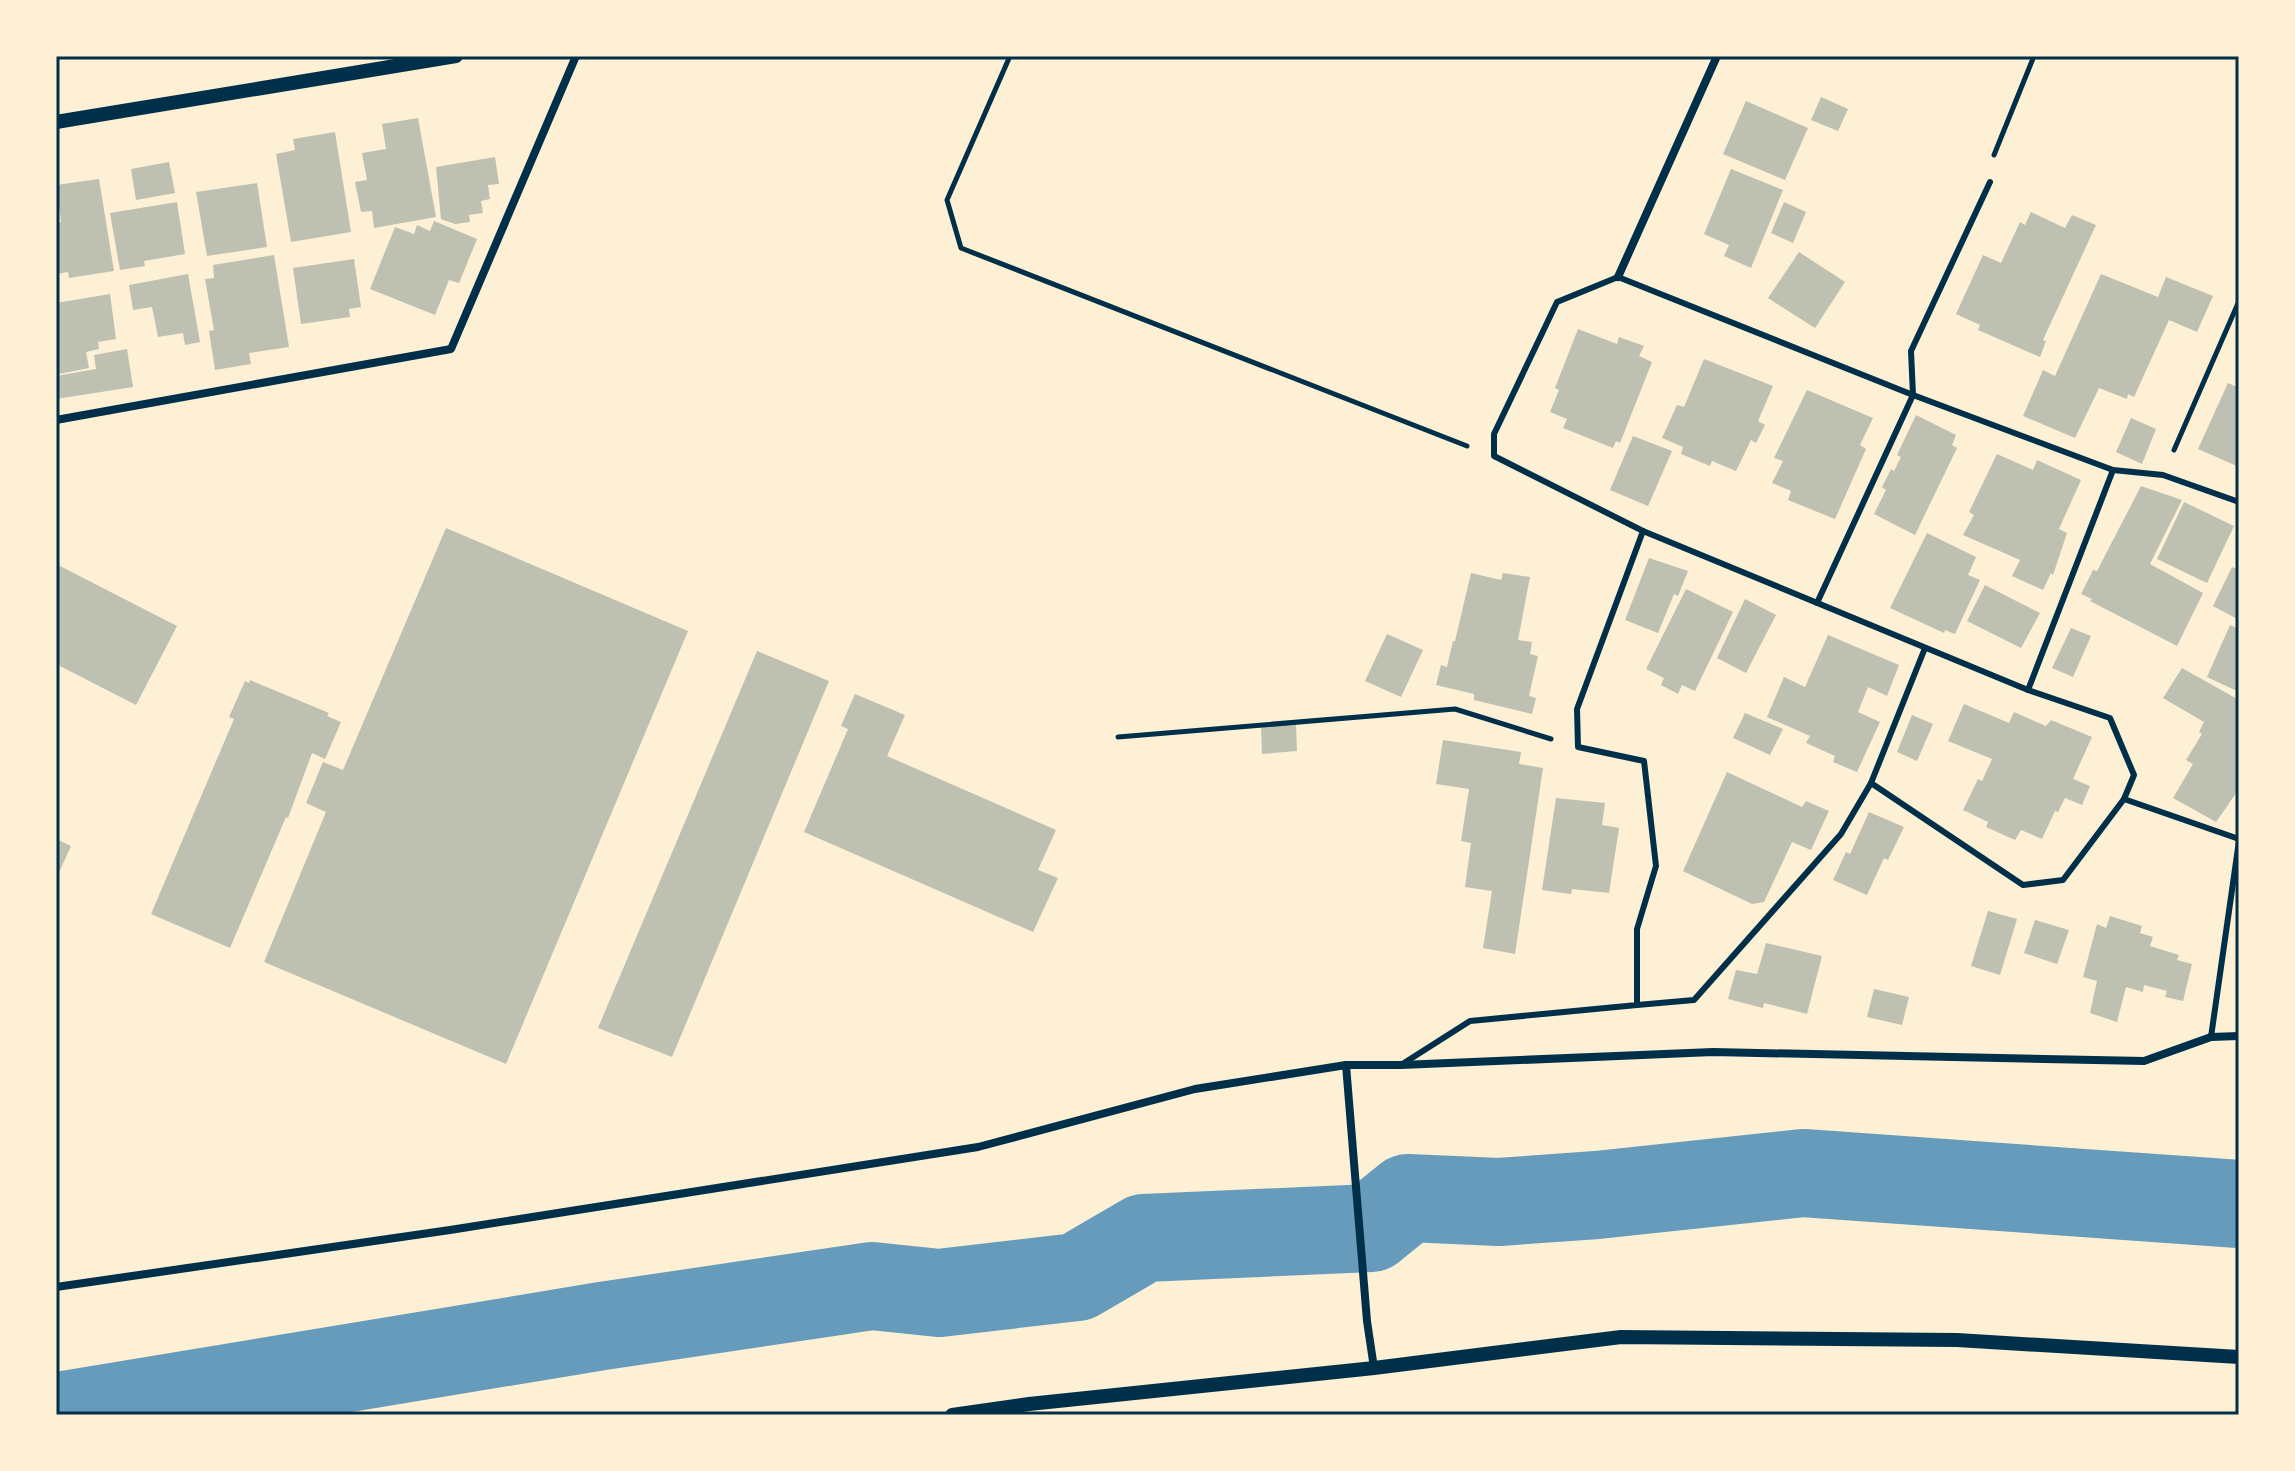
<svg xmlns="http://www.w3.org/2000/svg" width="2295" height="1471" font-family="Jost,sans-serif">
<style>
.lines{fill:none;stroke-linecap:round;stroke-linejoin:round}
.river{stroke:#669bbc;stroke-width:88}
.building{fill:#bec0b2}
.path{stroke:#003049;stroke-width:5}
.service{stroke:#003049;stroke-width:6}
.minor{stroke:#003049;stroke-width:8}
.tertiary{stroke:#003049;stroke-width:14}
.neatline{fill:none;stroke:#003049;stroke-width:3}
</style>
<rect width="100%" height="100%" fill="#fdf0d5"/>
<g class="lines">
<!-- river -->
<polyline class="river" points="65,1415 602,1326 872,1286 939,1293 1077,1277 1144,1238 1371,1228 1408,1198 1499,1202 1597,1195 1803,1173 2239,1204"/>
</g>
<!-- building -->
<g class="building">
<polygon points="1821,97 1848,109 1838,131 1811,120"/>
<polygon points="1746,101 1808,128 1785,180 1723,154"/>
<polygon points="418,118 436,217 374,228 372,211 361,212 355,182 367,180 362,153 386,149 382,124"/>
<polygon points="335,132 351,232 291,242 276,154 295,150 293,139"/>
<polygon points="495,157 499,184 488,185 490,199 481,201 483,213 469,215 470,222 455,224 441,219 436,167"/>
<polygon points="169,162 175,193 136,200 131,169"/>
<polygon points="1731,169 1783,190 1751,268 1724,256 1729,245 1704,234"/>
<polygon points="99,179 114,271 69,278 68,272 56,274 56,223 61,222 56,185"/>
<polygon points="257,183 267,247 207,256 196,192"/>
<polygon points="177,202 185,254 144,261 145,266 120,270 110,213"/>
<polygon points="1784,202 1806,212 1793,243 1771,233"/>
<polygon points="2031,212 2065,228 2072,215 2096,225 2043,340 2046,341 2040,357 1978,330 1980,325 1956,314 1983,255 2001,263 2020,222 2025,225"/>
<polygon points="434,221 477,239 459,283 449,280 435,315 370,289 395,227 414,234 417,225 430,231"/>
<polygon points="1799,252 1845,282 1815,328 1768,298"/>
<polygon points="274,255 289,347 249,353 251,364 215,370 209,331 214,330 205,279 214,278 213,265"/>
<polygon points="354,259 361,307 349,309 350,317 301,324 293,268"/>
<polygon points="188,274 200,342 185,345 183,333 158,337 152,307 133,310 129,285"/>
<polygon points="2101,274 2158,297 2166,277 2213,296 2197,332 2169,320 2134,397 2128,394 2127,399 2099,388 2075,438 2023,416 2043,370 2055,376"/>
<polygon points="110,294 116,339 98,342 99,349 86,352 89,368 59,374 56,357 56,303"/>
<polygon points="1578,329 1617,344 1619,337 1644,346 1639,356 1652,362 1620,443 1616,441 1613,448 1563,428 1567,419 1550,412 1559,390 1555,388"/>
<polygon points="127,349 133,387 56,399 56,376 96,369 94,355"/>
<polygon points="1704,359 1773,386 1758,421 1765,425 1756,443 1751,440 1736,471 1712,461 1710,466 1681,454 1683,447 1662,438 1677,405 1684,407"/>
<polygon points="2228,383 2239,388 2239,467 2198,449"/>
<polygon points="1807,390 1873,418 1860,445 1866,449 1835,519 1788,500 1791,491 1772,483 1783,461 1774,458"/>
<polygon points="1916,415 1956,435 1952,445 1957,448 1915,535 1874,514 1886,490 1882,487 1891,469 1894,471 1901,457 1897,455"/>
<polygon points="2131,418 2156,429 2142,464 2116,452"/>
<polygon points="1633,436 1672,451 1648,506 1610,490"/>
<polygon points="1997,454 2033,470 2037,460 2081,480 2059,529 2067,533 2053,575 2051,573 2043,590 2012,576 2020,560 1963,535 1974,515 1969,512"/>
<polygon points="2141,486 2182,500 2150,564 2203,593 2177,646 2090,601 2092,599 2081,594 2093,570 2097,571"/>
<polygon points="2184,502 2234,526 2207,583 2157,559"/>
<polygon points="446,528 688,631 506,1064 264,962 326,812 306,803 323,762 343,770"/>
<polygon points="1927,533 1976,557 1968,575 1980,580 1955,634 1945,630 1944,633 1890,608"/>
<polygon points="1649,558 1688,571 1678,596 1674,594 1658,633 1625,620"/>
<polygon points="56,564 177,626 136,705 56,664"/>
<polygon points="2232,567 2239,570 2239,620 2213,606"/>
<polygon points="1471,573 1501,580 1503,573 1530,577 1518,640 1532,642 1530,654 1538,656 1529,696 1536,698 1532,714 1474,700 1474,694 1436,685 1441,665 1447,667 1453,641 1455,641"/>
<polygon points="1985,585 2040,613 2021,648 1967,621"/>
<polygon points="1686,589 1733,612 1695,691 1682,685 1678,694 1661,685 1664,678 1646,669"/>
<polygon points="1745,599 1776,615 1746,673 1717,658"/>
<polygon points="2230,625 2239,629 2239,692 2207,677"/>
<polygon points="2071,628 2091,636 2073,677 2052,668"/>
<polygon points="1387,634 1423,650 1401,697 1365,681"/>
<polygon points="1828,635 1899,665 1887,696 1868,687 1858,712 1880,722 1857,772 1833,762 1835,756 1806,743 1810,736 1767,717 1784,677 1805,687"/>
<polygon points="757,651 829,681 672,1057 598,1028"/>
<polygon points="2182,668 2239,700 2239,789 2216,822 2173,798 2193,764 2186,760 2202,734 2199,732 2204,722 2163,698"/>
<polygon points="250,680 329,713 327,716 341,722 325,759 312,753 288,818 286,817 230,948 151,914 234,719 229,717 245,681 249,683"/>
<polygon points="855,694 905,715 887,756 1056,830 1038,870 1058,878 1033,932 804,832 848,729 841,726"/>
<polygon points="1964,704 2009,723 2014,712 2046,726 2051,720 2092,737 2073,779 2090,786 2082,805 2065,798 2058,812 2055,811 2042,839 2021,830 2015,840 1986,827 1988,822 1963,810 1978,779 1982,781 1992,759 1948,741"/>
<polygon points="1745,713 1783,729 1770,755 1733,738"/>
<polygon points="1912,715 1933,724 1917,761 1897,752"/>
<polygon points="1296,724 1297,751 1262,754 1261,727"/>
<polygon points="1443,740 1521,752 1519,764 1543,768 1515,954 1483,948 1492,891 1465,887 1471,843 1461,841 1469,789 1436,784"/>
<polygon points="1727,772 1802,807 1806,801 1829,811 1811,850 1792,842 1764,902 1752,904 1683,871"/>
<polygon points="1556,798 1605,803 1602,825 1619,828 1609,893 1572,889 1571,894 1542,890"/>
<polygon points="1869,812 1904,827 1888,860 1884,858 1867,895 1833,880 1846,852 1850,854"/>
<polygon points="56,839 71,846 56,879"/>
<polygon points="1988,911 2017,919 2000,975 1971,966"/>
<polygon points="2110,916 2142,926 2140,933 2153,937 2150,946 2179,955 2177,960 2192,964 2183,1001 2165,997 2167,991 2144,985 2143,992 2126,987 2117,1022 2090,1013 2097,981 2083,977 2097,924 2106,928"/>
<polygon points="2035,920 2069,930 2057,964 2024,953"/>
<polygon points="1766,943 1822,956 1807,1014 1764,1003 1763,1008 1728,999 1736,970 1757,974"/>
<polygon points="1874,989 1909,997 1902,1025 1867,1017"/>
</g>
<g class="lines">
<!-- path -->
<g class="path">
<polyline points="1010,56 947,200 961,248 1467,446"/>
<polyline points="1994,155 2034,56"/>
<polyline points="2174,450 2239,301"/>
<polyline points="1118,737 1455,709 1551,739"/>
</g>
<!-- service -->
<g class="service">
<polyline points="1643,531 2028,690 2110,718 2134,775 2124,799 2239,839"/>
<polyline points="1817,603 1913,395 1911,351 1990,182"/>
<polyline points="2028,690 2113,470"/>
<polyline points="1871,783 2023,885 2063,880 2124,799"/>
<polyline points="1637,1005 1694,1000 1841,834 1871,783 1925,648"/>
<polyline points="2211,1037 2239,841"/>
<polyline points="1404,1063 1470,1021 1637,1005 1637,929 1656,866 1644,761 1578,747 1577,709 1643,531 1494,456 1494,434 1557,302 1618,277 1913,395 2113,470 2163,475 2239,502"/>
</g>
<!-- minor -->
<g class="minor">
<polyline points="1618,277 1717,56"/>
<polyline points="56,420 451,349 576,56"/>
<polyline points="1346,1065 1367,1321 1374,1368"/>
<polyline points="56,1287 450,1230 978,1147 1195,1089 1346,1065 1401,1065 1713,1052 2144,1061 2211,1037 2239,1036"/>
</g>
<!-- tertiary -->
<g class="tertiary">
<polyline points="56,122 456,56"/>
<polyline points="952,1415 1029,1404 1374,1368 1621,1337 1957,1340 2239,1357"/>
</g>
</g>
<!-- border -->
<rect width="2295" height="1471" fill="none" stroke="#fdf0d5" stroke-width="116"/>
<rect x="58" y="58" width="2179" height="1355" class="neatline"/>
</svg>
